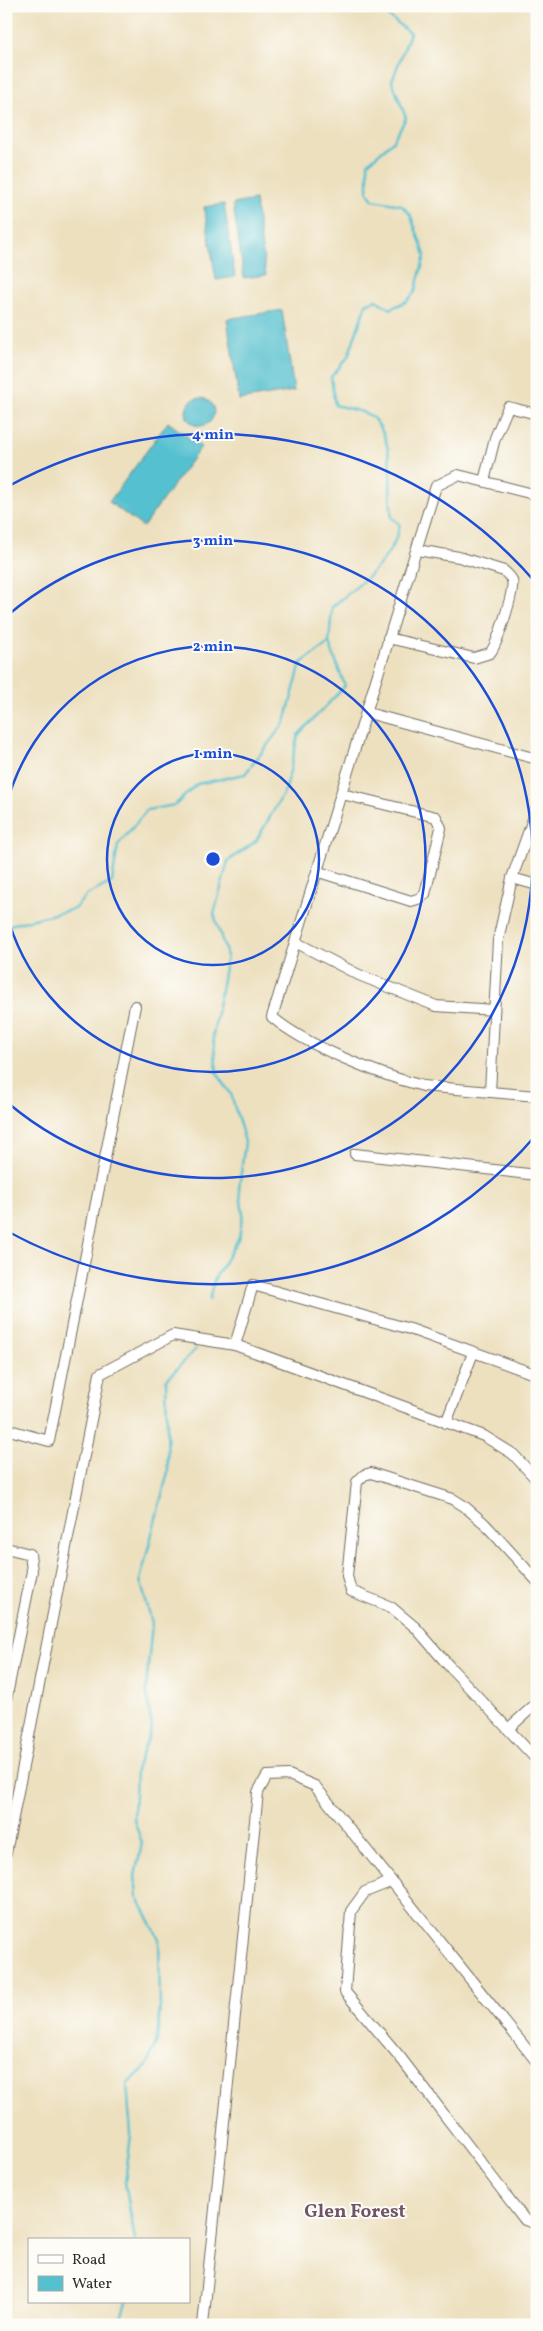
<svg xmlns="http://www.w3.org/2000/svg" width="543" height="2331" font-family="Vollkorn,serif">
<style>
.water{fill:#55c0cf;stroke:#40767d}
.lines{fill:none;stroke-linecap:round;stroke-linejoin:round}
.stream{stroke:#55c0cf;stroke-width:2.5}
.street-casing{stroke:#6f6a5f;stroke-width:12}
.street{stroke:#fff;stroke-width:10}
.ring{fill:none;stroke:#1d4ed8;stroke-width:2.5}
.labels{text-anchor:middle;stroke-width:4;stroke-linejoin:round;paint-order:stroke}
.neighbourhood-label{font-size:19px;font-weight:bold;fill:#705566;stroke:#fdfcf7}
.centre{fill:#1d4ed8;stroke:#fdfcf7;stroke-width:2.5}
.ring-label{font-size:15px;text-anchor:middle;font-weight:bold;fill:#1d4ed8;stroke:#fdfcf7;stroke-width:4;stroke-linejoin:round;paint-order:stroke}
</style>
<rect width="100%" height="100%" fill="#fdfcf7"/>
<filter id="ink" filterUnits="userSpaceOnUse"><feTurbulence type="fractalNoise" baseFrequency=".02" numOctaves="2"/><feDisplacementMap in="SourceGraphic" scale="10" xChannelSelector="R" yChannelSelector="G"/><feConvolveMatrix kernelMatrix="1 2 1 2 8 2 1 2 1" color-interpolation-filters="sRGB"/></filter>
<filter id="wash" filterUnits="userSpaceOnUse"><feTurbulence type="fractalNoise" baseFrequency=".0096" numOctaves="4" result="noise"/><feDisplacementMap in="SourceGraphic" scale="20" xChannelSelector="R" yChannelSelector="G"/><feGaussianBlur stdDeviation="1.12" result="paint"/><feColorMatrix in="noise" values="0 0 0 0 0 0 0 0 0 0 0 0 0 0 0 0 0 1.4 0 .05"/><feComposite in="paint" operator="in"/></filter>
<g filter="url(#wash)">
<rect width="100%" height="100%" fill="#ede0bf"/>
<!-- water -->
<g class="water">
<polygon points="255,200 266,275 244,278 233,204"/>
<polygon points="224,204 235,277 216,280 204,207"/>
<polygon points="282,310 294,391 239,400 227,319"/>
<circle cx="200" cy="412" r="14"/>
<polygon points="168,422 201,447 143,527 109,502"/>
</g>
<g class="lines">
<!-- stream -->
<g class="stream">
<path d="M6 926 74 909 87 895 112 882 118 845 147 810 175 805 197 784 245 774 285 722 301 663 329 643 332 607C359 584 394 561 400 524L392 518C387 485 398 443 372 417 364 410 344 408 335 405L331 377 348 357 366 304 376 300 390 309 407 301 415 292 425 255 410 214 401 205 373 200 368 193V163L393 141 406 118 392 81 410 33 387 15 384 6"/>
<polyline points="209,1300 214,1280 239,1237 243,1214 239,1188 245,1142 231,1094 217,1073 213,1036 227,956 214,914 228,861 256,841 286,789 298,735 345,686 329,643"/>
<polyline points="135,2240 125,2182 131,2135 127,2084 146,2067 157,2041 160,2007 159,1939 137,1896 135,1876 142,1843 134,1820 136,1770 152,1728 146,1689 152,1623 140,1580 168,1472 166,1380 196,1349"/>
<polyline points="119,2325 126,2302"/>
</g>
</g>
</g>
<g filter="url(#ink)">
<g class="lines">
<!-- street casing -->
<g class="street-casing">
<g id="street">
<polyline points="484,481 495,438 508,407 537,414"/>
<path d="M537 495 458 475 436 486 272 1017C306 1046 380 1075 423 1086L537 1096"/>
<path d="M388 638 474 658 490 653C497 645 515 590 512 580 510 576 507 574 504 571L459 557 417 550"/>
<polyline points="368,713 537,759"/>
<polyline points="319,872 411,901 421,898 425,894 441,828 436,817 342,794"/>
<polyline points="512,878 537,885"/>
<polyline points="297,943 359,975 436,1006 494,1010"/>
<polyline points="490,1092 498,940 512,878 537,808"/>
<polyline points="355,1154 537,1175"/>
<polyline points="235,1345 253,1285 410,1329 537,1375"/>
<polyline points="446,1423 473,1353"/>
<polyline points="6,1429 49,1441 135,1006"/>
<polyline points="6,1548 30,1554 32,1571 6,1700"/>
<polyline points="537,1581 484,1523 464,1506 453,1499 371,1473 364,1475 357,1482 347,1576 351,1591 391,1607 415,1627 449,1666 537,1760"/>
<polyline points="508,1729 537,1703"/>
<polyline points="6,1853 100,1374 173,1335 235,1345 484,1436 513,1454 537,1480"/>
<polyline points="390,1882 365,1892 351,1911 345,1992 400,2057 525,2220 537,2224"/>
<polyline points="203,2325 258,1792 267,1776 289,1775 315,1786 537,2062"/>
</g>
</g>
<!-- street -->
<use href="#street" class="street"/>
</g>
</g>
<!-- distance rings -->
<g class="ring">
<circle cx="213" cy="859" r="106"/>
<path d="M6 807A213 213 0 1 1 6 911"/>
<path d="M8 615A319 319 0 1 1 8 1103"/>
<path d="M536 1135A425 425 0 0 1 7 1231M7 487A425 425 0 0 1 536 583"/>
</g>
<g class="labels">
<!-- neighbourhood labels -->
<g class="neighbourhood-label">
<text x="355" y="2217">Glen Forest</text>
</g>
</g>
<circle cx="213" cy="859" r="8" class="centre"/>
<g class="ring-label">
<text x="213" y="439">4 min</text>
<text x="213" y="545">3 min</text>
<text x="213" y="651">2 min</text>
<text x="213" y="758">1 min</text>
</g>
<!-- margin -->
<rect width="543" height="2331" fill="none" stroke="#fdfcf7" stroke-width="25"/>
<!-- legend -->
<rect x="28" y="2238" width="162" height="65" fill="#fdfcf7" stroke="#a9a8a5"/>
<rect x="38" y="2255" width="25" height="8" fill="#ffffff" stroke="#a9a8a5"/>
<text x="72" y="2264" font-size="15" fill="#2b2b2b">Road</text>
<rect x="38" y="2276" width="25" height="15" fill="#55c0cf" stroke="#a9a8a5"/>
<text x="72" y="2288" font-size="15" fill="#2b2b2b">Water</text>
</svg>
